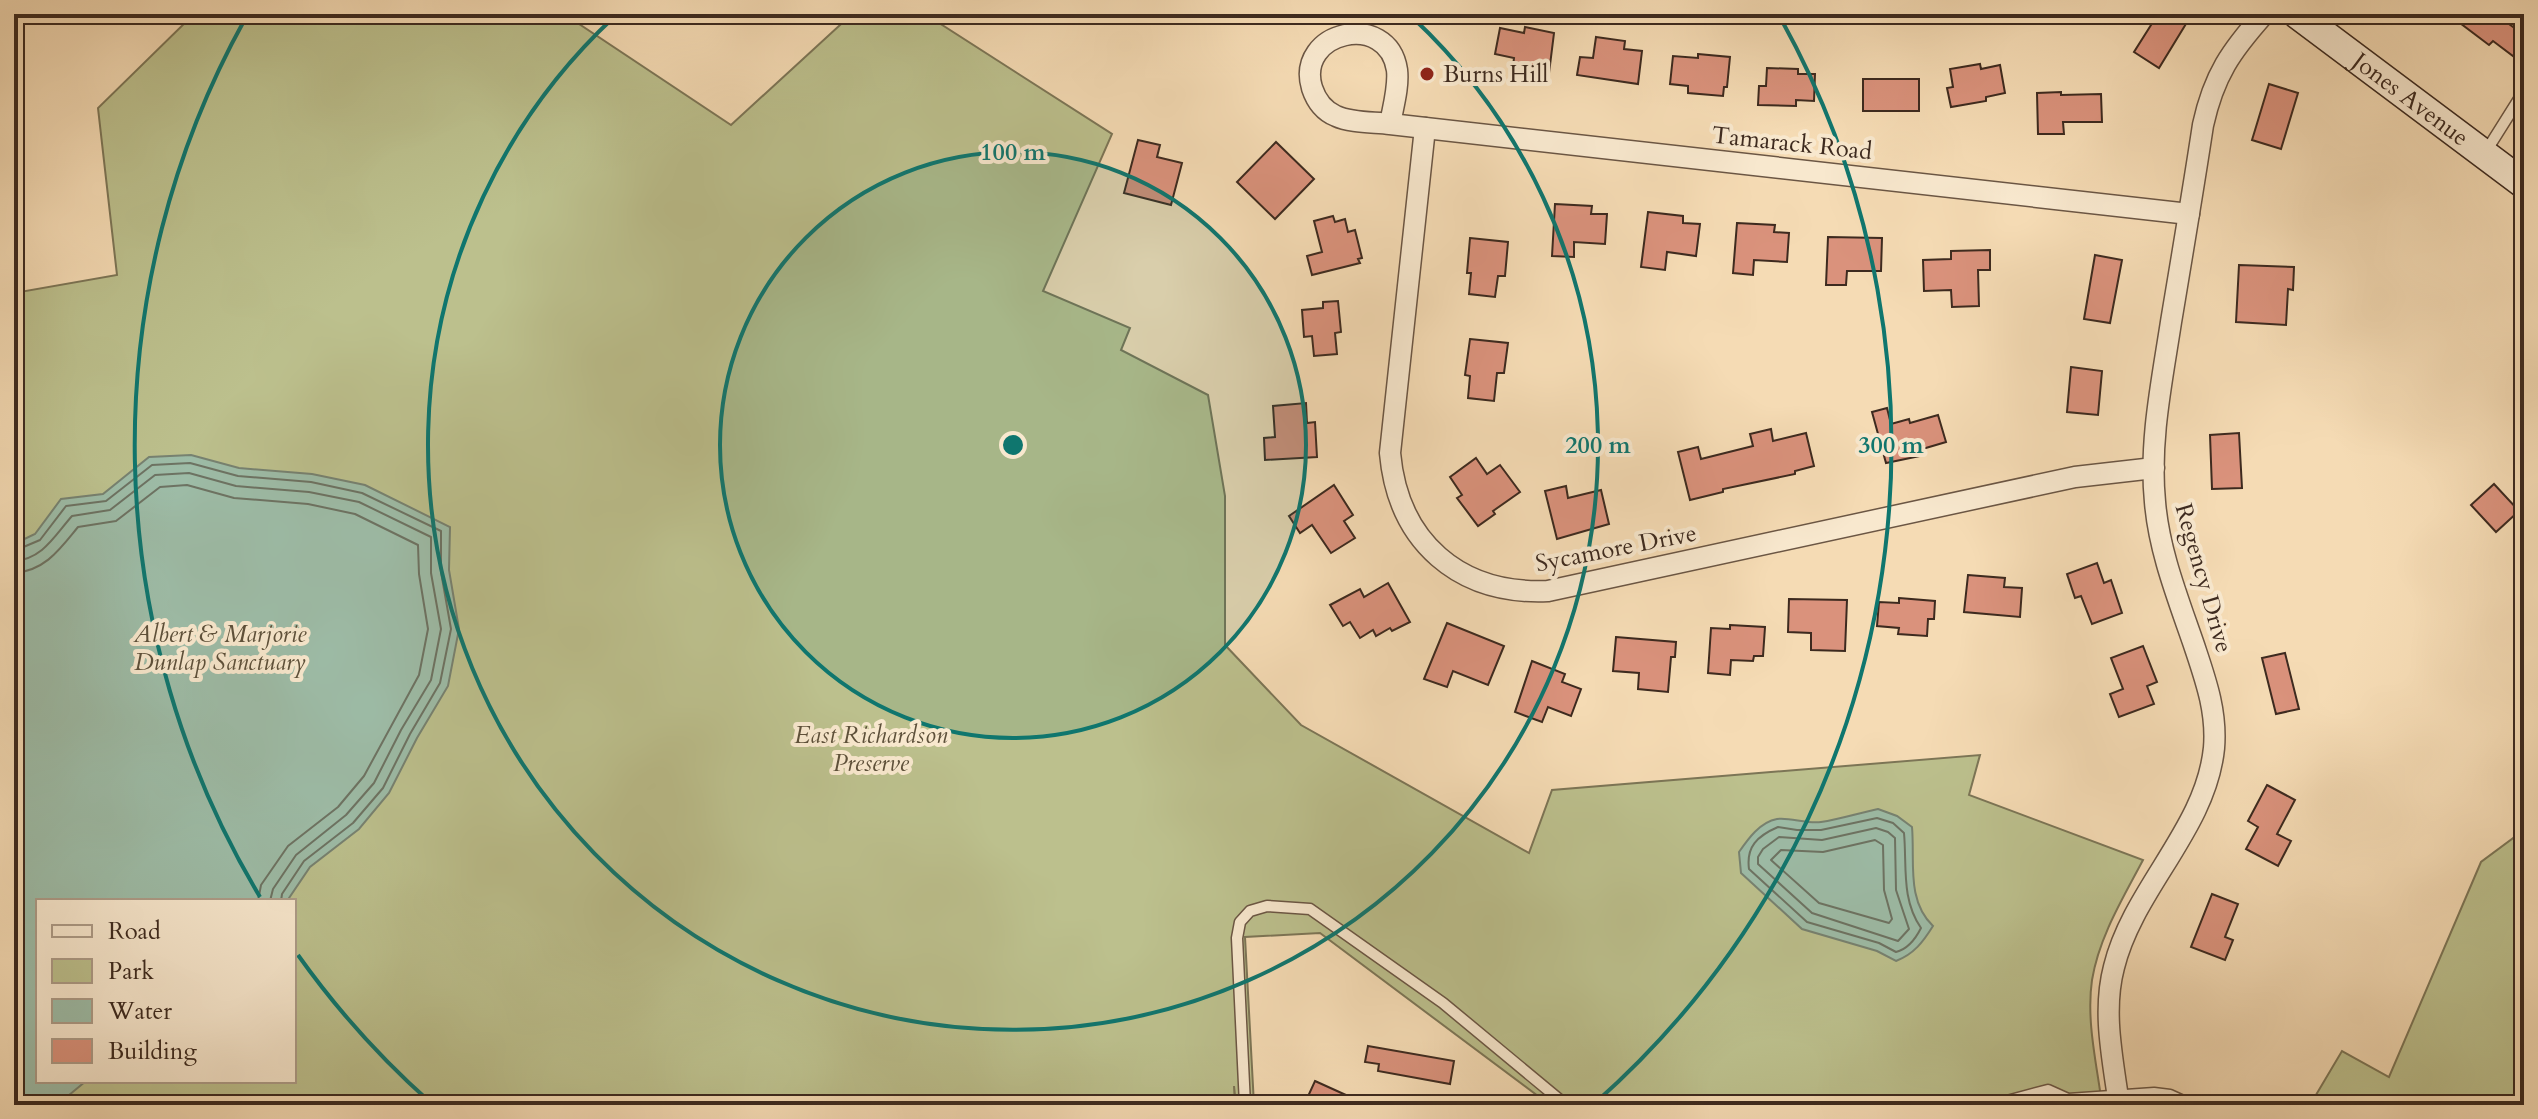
<svg xmlns="http://www.w3.org/2000/svg" width="2538" height="1119" font-family="Cardo,serif">
<style>
.green{fill:#bcc08d;stroke:#7c7556;stroke-width:2;fill-rule:evenodd}
.water{fill:#9dbca7;stroke:#778271;stroke-width:2}
.lines{fill:none;stroke-linecap:round;stroke-linejoin:round}
.shore{stroke:#6d7363;stroke-width:2}
.building{fill:#da927c;stroke:#3d2a1f;stroke-width:2}
.lane-casing{stroke:#6b5644;stroke-width:13}
.street-casing{stroke:#6b5644;stroke-width:23}
.secondary-casing{stroke:#3d2a1f;stroke-width:31}
.lane{stroke:#f8e8ce;stroke-width:10}
.street{stroke:#f8e8ce;stroke-width:20}
.secondary{stroke:#f8e8ce;stroke-width:28}
.ring{fill:none;stroke:#0f766e;stroke-width:4}
.poi-dot{fill:#8f2418;stroke:#f8e8ce;stroke-width:3}
.labels{text-anchor:middle;stroke-width:8;stroke-linejoin:round;paint-order:stroke}
.poi-label{font-size:24px;fill:#3d2a1f;stroke:#f8e8ce;text-anchor:start}
.street-label{font-size:24px;fill:#3d2a1f;stroke:#f8e8ce}
.park-label{font-size:24px;font-style:italic;fill:#5d503a;stroke:#f8e8ce}
.centre{fill:#0f766e;stroke:#f8e8ce;stroke-width:4}
.ring-label{font-size:24px;text-anchor:middle;font-weight:bold;fill:#0f766e;stroke:#f8e8ce;stroke-width:8;stroke-linejoin:round;paint-order:stroke}
</style>
<rect width="100%" height="100%" fill="#f5dbb4"/>
<filter id="stains"><feTurbulence type="fractalNoise" baseFrequency=".0025" numOctaves="4"/><feColorMatrix values="0 0 0 0 .2 0 0 0 0 .09 0 0 0 0 .02 0 0 0 .5 -.17"/></filter>
<radialGradient id="worn" r=".72"><stop offset=".6" stop-color="#630" stop-opacity="0"/><stop offset="1" stop-color="#630" stop-opacity=".3"/></radialGradient>
<!-- green -->
<g class="green">
<path d="M194 14H564L731 125 852 14H925L1112 134 1043 291 1130 328 1121 350 1208 395 1225 496V645L1301 725 1529 853 1552 790 1980 755 1969 795 2143 860C2123 898 2099 937 2092 980 2086 1021 2097 1065 2102 1105H1550L1320 933 1245 937 1254 1105H1236L1234 1086 1235 1105H14V293L117 275 98 108ZM38 901H294V1081H38Z"/>
<polygon points="2524,830 2524,1105 2310,1105 2342,1051 2389,1077 2481,862"/>
</g>
<!-- water -->
<g class="water">
<polygon points="191,455 239,468 312,474 365,485 450,527 449,570 459,629 448,686 417,738 389,793 359,829 310,867 287,901 38,901 38,1081 86,1081 57,1105 14,1105 14,544 35,534 61,499 103,494 149,457"/>
<path d="M1878 809 1897 816 1912 827C1915 861 1906 900 1933 926 1923 942 1914 954 1896 961L1877 951 1802 929 1741 873 1739 852C1748 839 1760 822 1777 819 1789 817 1807 824 1821 822 1840 819 1859 813 1878 809Z"/>
</g>
<g class="lines">
<!-- shore -->
<g class="shore">
<polyline points="14,551 40,540 66,506 106,501 152,465 190,463 238,476 311,482 362,493 441,531 441,572 451,629 440,683 410,734 383,788 353,823 304,861 282,894 281,901"/>
<path d="M14 561C43 559 55 535 72 516L110 510 155 475 189 473 236 486 309 492 359 502 431 537V573L441 629 431 680 401 730 374 783 346 815 296 855 273 889 270 901"/>
<path d="M14 573C45 571 60 549 78 527L116 521 160 487 187 485 234 498 308 504 355 514 418 545 419 574 428 629 419 675 364 776 338 807 288 846 261 885 258 901"/>
<path d="M1877 818 1893 823 1904 833C1907 866 1901 899 1921 928 1916 938 1908 949 1896 952L1879 943 1807 922 1749 869C1746 847 1757 836 1778 827L1797 830H1821Z"/>
<polygon points="1876,828 1888,832 1895,838 1896,890 1909,929 1898,941 1812,913 1758,864 1758,857 1763,849 1779,837 1822,840"/>
<polygon points="1875,840 1883,845 1884,890 1892,919 1889,923 1819,903 1771,860 1781,850 1823,852"/>
</g>
</g>
<!-- building -->
<g class="building">
<polygon points="2158,14 2192,14 2159,68 2134,52"/>
<polygon points="2467,14 2511,14 2505,21 2524,35 2524,41 2513,56 2493,41 2489,45 2460,23"/>
<polygon points="1525,27 1554,33 1549,73 1513,66 1514,58 1495,54 1500,28 1524,33"/>
<polygon points="1596,37 1625,41 1624,49 1642,51 1638,84 1577,75 1580,57 1593,58"/>
<polygon points="1698,54 1730,57 1727,87 1724,87 1723,96 1688,93 1688,86 1670,84 1673,56 1698,58"/>
<polygon points="1980,64 1981,69 2000,65 2005,93 1986,97 1986,101 1951,107 1947,88 1953,87 1950,69"/>
<polygon points="1767,68 1798,69 1798,74 1815,74 1814,101 1796,100 1796,106 1758,105 1759,86 1766,86"/>
<rect x="1863" y="79" width="56" height="32"/>
<polygon points="2269,84 2298,93 2281,149 2252,140"/>
<polygon points="2061,92 2061,95 2101,94 2102,122 2063,122 2064,134 2038,134 2037,93"/>
<polygon points="1138,140 1160,145 1157,157 1182,163 1171,205 1124,193"/>
<polygon points="1276,142 1314,179 1275,219 1237,182"/>
<polygon points="1555,204 1592,206 1591,214 1607,214 1605,244 1574,242 1574,257 1552,256"/>
<polygon points="1648,212 1683,216 1683,223 1700,224 1696,256 1667,252 1665,270 1641,267"/>
<polygon points="1333,216 1335,222 1345,219 1348,232 1355,230 1362,258 1358,259 1360,263 1312,275 1307,256 1322,252 1314,221"/>
<polygon points="1737,223 1775,225 1774,232 1789,233 1787,262 1754,260 1753,275 1733,273"/>
<polygon points="1828,237 1882,238 1881,271 1847,271 1846,285 1826,285"/>
<polygon points="1470,238 1508,242 1505,276 1498,276 1495,297 1469,294 1471,273 1467,273"/>
<polygon points="1990,250 1990,270 1978,270 1979,306 1952,307 1951,290 1924,291 1923,260 1951,259 1951,251"/>
<polygon points="2095,255 2122,260 2110,323 2084,319"/>
<polygon points="2239,265 2294,267 2293,290 2288,289 2286,325 2236,322"/>
<polygon points="1338,301 1341,332 1335,333 1337,354 1314,356 1312,336 1304,337 1302,310 1323,308 1323,302"/>
<polygon points="1470,339 1508,343 1504,373 1497,373 1494,401 1468,398 1470,376 1465,375"/>
<polygon points="2071,367 2102,371 2098,415 2067,412"/>
<polygon points="1306,403 1307,423 1315,422 1317,457 1265,460 1264,438 1275,437 1273,406"/>
<polygon points="1887,408 1891,424 1909,419 1910,423 1938,415 1946,442 1919,450 1920,456 1886,463 1872,412"/>
<polygon points="1771,429 1773,441 1806,433 1814,466 1795,471 1795,474 1723,489 1723,492 1690,500 1678,452 1698,447 1701,459 1753,446 1750,434"/>
<polygon points="2239,433 2242,488 2212,489 2210,435"/>
<polygon points="1476,458 1487,474 1500,465 1520,492 1493,511 1495,514 1478,526 1457,498 1462,495 1450,477"/>
<polygon points="2494,484 2519,511 2496,532 2471,505"/>
<polygon points="1334,485 1353,515 1344,521 1355,538 1331,553 1312,525 1300,533 1289,516"/>
<polygon points="1566,486 1568,498 1601,490 1609,524 1557,539 1545,491"/>
<polygon points="2097,563 2104,583 2111,580 2122,613 2092,624 2081,596 2075,598 2067,574"/>
<polygon points="1968,575 2005,578 2004,587 2022,588 2020,617 1964,612"/>
<polygon points="1388,583 1410,622 1392,631 1390,628 1376,636 1373,630 1360,638 1350,622 1343,626 1330,605 1360,589 1364,597"/>
<polygon points="1899,598 1935,601 1934,619 1928,619 1927,636 1898,634 1899,628 1877,626 1879,602 1899,603"/>
<polygon points="1789,599 1847,600 1845,651 1811,650 1811,633 1788,632"/>
<polygon points="1447,623 1504,646 1488,685 1453,671 1447,687 1424,679"/>
<polygon points="1730,625 1765,627 1763,656 1754,656 1753,661 1731,660 1730,675 1708,673 1711,628 1730,629"/>
<polygon points="1616,637 1676,642 1675,657 1671,657 1668,692 1638,689 1639,673 1613,671"/>
<polygon points="2143,646 2157,682 2147,686 2154,704 2119,717 2110,694 2123,689 2111,658"/>
<polygon points="2285,653 2299,709 2276,714 2262,658"/>
<polygon points="1532,661 1565,674 1562,682 1581,689 1571,716 1548,707 1542,722 1515,712"/>
<polygon points="2267,785 2295,800 2277,834 2291,841 2278,866 2246,849 2258,827 2248,821"/>
<polygon points="2212,894 2238,904 2225,937 2233,940 2225,960 2191,947"/>
<polygon points="1368,1046 1454,1061 1450,1084 1378,1071 1379,1064 1365,1062"/>
<polygon points="1315,1081 1368,1105 1304,1105"/>
</g>
<g class="lines">
<!-- lane casing -->
<g class="lane-casing">
<g id="lane">
<polyline points="2485,153 2524,91"/>
<polyline points="1245,1105 1237,938 1240,922 1250,911 1267,906 1310,909 1443,1003 1566,1105"/>
<polyline points="1992,1105 2048,1090 2068,1099 2154,1093 2170,1095 2192,1105"/>
</g>
</g>
<!-- street casing -->
<g class="street-casing">
<g id="street">
<path d="M1390 124C1393 107 1399 87 1397 70 1388 10 1295 31 1312 88 1316 100 1324 111 1336 116 1351 123 1373 122 1390 124L2189 214"/>
<path d="M1425 128 1390 453C1398 542 1459 595 1548 591L2075 477 2154 468"/>
<path d="M2119 1105C2113 1060 2102 1012 2114 967 2133 889 2206 829 2214 748 2217 712 2206 681 2195 648 2179 601 2159 552 2155 502 2149 442 2162 381 2171 322 2182 256 2193 191 2203 125 2214 75 2231 51 2264 14"/>
</g>
</g>
<!-- secondary casing -->
<g class="secondary-casing">
<g id="secondary">
<path id="s1" d="M2297 14 2524 184"/>
</g>
</g>
<!-- lane -->
<use href="#lane" class="lane"/>
<!-- street -->
<use href="#street" class="street"/>
<!-- secondary -->
<use href="#secondary" class="secondary"/>
</g>
<!-- distance rings -->
<circle cx="1013" cy="445" r="293" fill="#0f766e" fill-opacity=".12"/>
<g class="ring">
<circle cx="1013" cy="445" r="293"/>
<path d="M1412 17A585 585 0 1 1 614 17"/>
<path d="M431 1103A878 878 0 0 1 298 955M260 897A878 878 0 0 1 245 19M1781 19A878 878 0 0 1 1595 1103"/>
</g>
<!-- markers -->
<circle class="poi-dot" cx="1427" cy="74" r="8"/>
<g class="labels">
<!-- poi labels -->
<g class="poi-label">
<text x="1443" y="82">Burns Hill</text>
</g>
<!-- street labels -->
<g class="street-label">
<text dy="8" stroke="none"><textPath href="#s1" startOffset="142">Jones Avenue</textPath></text>
<text transform="translate(1792 143) rotate(6)" y="8">Tamarack Road</text>
<text transform="translate(1616 548) rotate(-11)" y="8">Sycamore Drive</text>
<text transform="translate(2204 578) rotate(74)" y="8">Regency Drive</text>
</g>
<!-- park labels -->
<g class="park-label">
<text x="220" y="642">Albert &amp; Marjorie<tspan x="220" dy="28">Dunlap Sanctuary</tspan></text>
<text x="871" y="743">East Richardson<tspan x="871" dy="28">Preserve</tspan></text>
</g>
</g>
<circle cx="1013" cy="445" r="12" class="centre"/>
<g class="ring-label">
<text x="1013" y="160">100 m</text>
<text x="1598" y="453">200 m</text>
<text x="1891" y="453">300 m</text>
</g>
<!-- margin -->
<rect width="2538" height="1119" fill="none" stroke="#f5dbb4" stroke-width="48"/>
<rect x="16" y="16" width="2506" height="1087" fill="none" stroke="#3d2a1f" stroke-width="4"/>
<rect x="24" y="24" width="2490" height="1071" fill="none" stroke="#3d2a1f" stroke-width="2"/>
<!-- legend -->
<rect x="36" y="899" width="260" height="184" fill="#f8e8ce" stroke="#ad9c88" stroke-width="2"/>
<rect x="52" y="925" width="40" height="12" fill="#f8e8ce" stroke="#ad9c88" stroke-width="2"/>
<text x="108" y="939" font-size="24" fill="#3d2a1f">Road</text>
<rect x="52" y="959" width="40" height="24" fill="#bcc08d" stroke="#ad9c88" stroke-width="2"/>
<text x="108" y="979" font-size="24" fill="#3d2a1f">Park</text>
<rect x="52" y="999" width="40" height="24" fill="#9dbca7" stroke="#ad9c88" stroke-width="2"/>
<text x="108" y="1019" font-size="24" fill="#3d2a1f">Water</text>
<rect x="52" y="1039" width="40" height="24" fill="#da927c" stroke="#ad9c88" stroke-width="2"/>
<text x="108" y="1059" font-size="24" fill="#3d2a1f">Building</text>
<rect width="100%" height="100%" filter="url(#stains)"/>
<rect width="100%" height="100%" fill="url(#worn)"/>
</svg>
